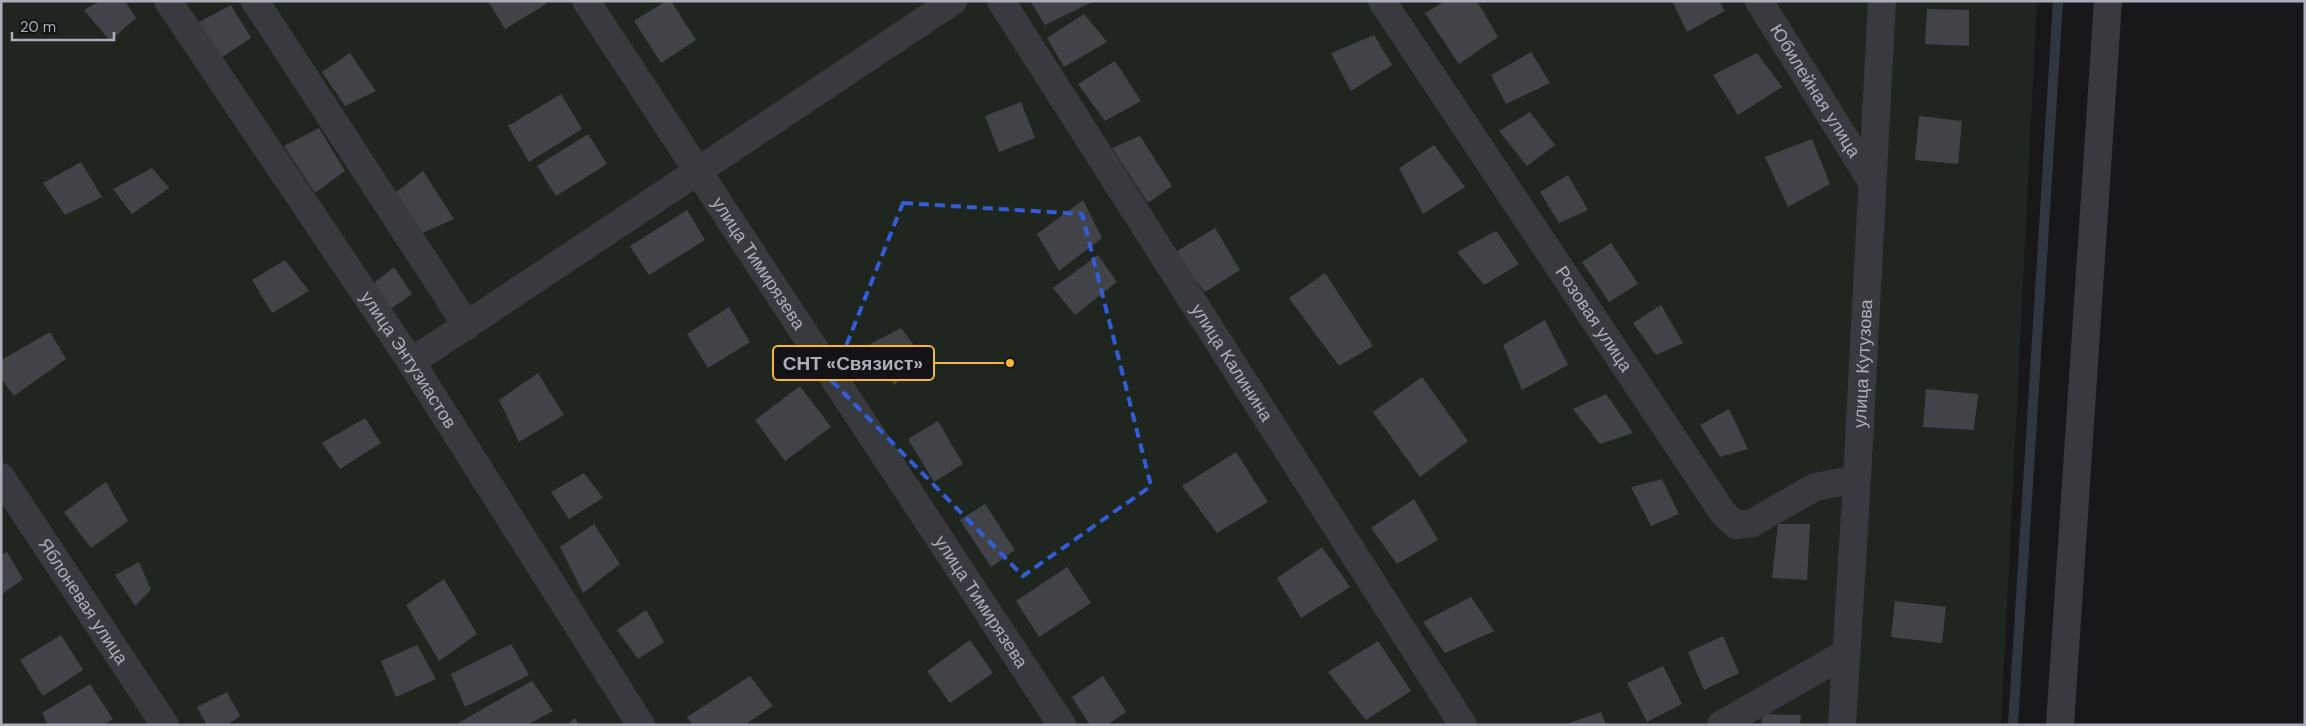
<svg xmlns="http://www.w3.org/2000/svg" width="2306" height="726" font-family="'DM Sans',sans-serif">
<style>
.green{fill:#1e261f}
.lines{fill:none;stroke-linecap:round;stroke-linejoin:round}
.stream{stroke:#2e373f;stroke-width:10}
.building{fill:#424348}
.minor{stroke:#393a40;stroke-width:28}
.marked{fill:none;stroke:#325dd4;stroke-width:4;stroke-dasharray:10 6;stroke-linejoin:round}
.labels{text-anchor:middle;stroke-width:4;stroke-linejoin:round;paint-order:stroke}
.street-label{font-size:18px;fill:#aaafba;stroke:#131316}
.leader{fill:none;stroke:#f6b835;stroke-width:2}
.callout-dot{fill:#f6b835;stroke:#131316;stroke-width:2}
.callout{fill:#131316;stroke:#f6b835;stroke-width:2}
.callout-label{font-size:19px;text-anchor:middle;font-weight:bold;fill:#aaafba}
</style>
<rect width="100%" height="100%" fill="#18181b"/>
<!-- green -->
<polygon class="green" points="1,1 2037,1 2001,725 1,725"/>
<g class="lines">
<!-- stream -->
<polyline class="stream" points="2013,725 2058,1"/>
</g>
<!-- building -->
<g class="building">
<polygon points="100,1 125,1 136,18 110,41 84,10"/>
<polygon points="488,1 545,1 546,4 505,29"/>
<polygon points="666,1 671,1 696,40 661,63 634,21"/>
<polygon points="1030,1 1094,1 1045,25"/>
<polygon points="1445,1 1477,1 1498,37 1459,64 1425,13"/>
<polygon points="1672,1 1719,1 1725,11 1687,32"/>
<polygon points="231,5 251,38 216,61 197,23"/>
<polygon points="1927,9 1969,10 1969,46 1925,44"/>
<polygon points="1084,14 1107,42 1064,67 1047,38"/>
<polygon points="1374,35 1392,65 1351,91 1331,53"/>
<polygon points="1531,52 1550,83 1506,104 1491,75"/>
<polygon points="350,53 376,91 345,106 322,72"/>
<polygon points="1757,53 1782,87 1738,115 1713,75"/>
<polygon points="1115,61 1141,101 1105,121 1078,84"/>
<polygon points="561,94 582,129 529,162 508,126"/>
<polygon points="1021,102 1035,138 999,152 985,116"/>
<polygon points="1530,112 1555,145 1527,166 1499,131"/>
<polygon points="1919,116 1962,121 1958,164 1915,160"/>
<polygon points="319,128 345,171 315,193 284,146"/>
<polygon points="588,134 607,164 556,196 537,166"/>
<polygon points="1140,136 1172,186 1148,203 1112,148"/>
<polygon points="1812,139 1830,184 1788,207 1765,157"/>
<polygon points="1434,145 1465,187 1423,214 1399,168"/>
<polygon points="81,162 102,197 65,215 43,183"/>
<polygon points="152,168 169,188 132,214 113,189"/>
<polygon points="423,171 454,219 420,234 396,192"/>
<polygon points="1568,175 1588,210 1559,223 1540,192"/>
<polygon points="1083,200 1102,238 1059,271 1037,234"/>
<polygon points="687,210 705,240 649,275 630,246"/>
<polygon points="1215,228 1240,270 1205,292 1174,253"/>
<polygon points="1496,231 1519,264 1484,285 1457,252"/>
<polygon points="1611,243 1638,284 1609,302 1582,262"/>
<polygon points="1098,255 1117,282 1075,315 1053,288"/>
<polygon points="285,260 309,291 272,313 252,280"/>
<polygon points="394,267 412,294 389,310 369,287"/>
<polygon points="1325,273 1373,346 1339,366 1289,298"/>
<polygon points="1661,305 1683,343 1656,355 1633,323"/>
<polygon points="729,307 750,342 708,368 687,334"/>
<polygon points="1545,320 1568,365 1522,390 1503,345"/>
<polygon points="901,328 924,359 894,385 870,344"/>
<polygon points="50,332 66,359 14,396 1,378 1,360"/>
<polygon points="538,373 564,415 519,442 499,400"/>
<polygon points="1422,377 1468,441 1420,477 1373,412"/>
<polygon points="800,386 831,427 785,461 755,420"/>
<polygon points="1926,389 1978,394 1974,430 1923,427"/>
<polygon points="1606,394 1633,433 1600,444 1573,409"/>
<polygon points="1729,409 1748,449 1720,457 1700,425"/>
<polygon points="365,418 381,443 340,469 322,443"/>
<polygon points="938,421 963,464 934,482 908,439"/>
<polygon points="1236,452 1268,502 1217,533 1182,486"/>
<polygon points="584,473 603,498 569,519 551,492"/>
<polygon points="1662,479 1679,514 1651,526 1631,487"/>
<polygon points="106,482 128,521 91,548 64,512"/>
<polygon points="1414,499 1438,540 1397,564 1371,528"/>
<polygon points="985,504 1015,550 991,567 960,520"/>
<polygon points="594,524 620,564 583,593 560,547"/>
<polygon points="1778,524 1810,524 1807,580 1772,578"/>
<polygon points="1322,547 1350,587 1301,618 1277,578"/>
<polygon points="7,552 23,579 1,595 1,555"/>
<polygon points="139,562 151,590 135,606 115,575"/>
<polygon points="1067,567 1091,603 1039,637 1016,601"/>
<polygon points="444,579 477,634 439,661 406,605"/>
<polygon points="1471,597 1494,631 1445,653 1423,622"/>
<polygon points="1895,601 1946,607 1942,643 1891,637"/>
<polygon points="646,610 664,642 638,659 617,630"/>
<polygon points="61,635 83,670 43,696 20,660"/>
<polygon points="1723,636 1739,673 1704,690 1688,652"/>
<polygon points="970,640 993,673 950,703 927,671"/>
<polygon points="1378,641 1411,691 1366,720 1328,672"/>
<polygon points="511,644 529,675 465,707 451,674"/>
<polygon points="417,645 436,679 396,697 381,661"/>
<polygon points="1663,666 1682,704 1647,722 1627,683"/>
<polygon points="750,676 773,706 744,725 693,725 687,717"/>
<polygon points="1103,676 1126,712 1107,725 1090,725 1072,697"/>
<polygon points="532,681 553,711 527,725 459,725 458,723"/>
<polygon points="90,684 113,719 103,725 48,725 42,713"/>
<polygon points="227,692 240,716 227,725 207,725 197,707"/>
<polygon points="1601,712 1606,725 1566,725 1566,724"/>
<polygon points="1762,714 1801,715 1800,725 1762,725"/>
<polygon points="575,718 579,725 567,725"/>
</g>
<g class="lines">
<!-- minor -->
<g class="minor">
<path id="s1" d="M168 1 411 362 641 725"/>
<polyline points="255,1 467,326"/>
<path id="s2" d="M586 1 1062 725"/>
<path id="s3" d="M1001 1 1463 725"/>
<path id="s4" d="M1382 1 1723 513 1736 525 1752 523 1815 487 1857 479"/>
<path id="s5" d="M1759 1 1871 180"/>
<polyline points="411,362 953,1"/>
<path id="s6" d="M1 477 165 725"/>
<polyline points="1721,725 1846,653"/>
<path id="s7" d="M1842 725 1857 479 1882 1"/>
<polyline points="2060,725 2108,1"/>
</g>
</g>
<!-- marked area -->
<path class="marked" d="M903 203 1082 214 1151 486 1023 576 832 381Z"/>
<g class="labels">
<!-- street labels -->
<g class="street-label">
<text dy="6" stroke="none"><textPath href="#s5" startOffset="106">Юбилейная улица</textPath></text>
<text dy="6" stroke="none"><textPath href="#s2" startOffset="314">улица Тимирязева</textPath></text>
<text dy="6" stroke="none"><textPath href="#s4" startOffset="382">Розовая улица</textPath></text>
<text dy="6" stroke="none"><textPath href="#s1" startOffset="432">улица Энтузиастов</textPath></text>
<text dy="6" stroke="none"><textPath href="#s3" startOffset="429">улица Калинина</textPath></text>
<text dy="6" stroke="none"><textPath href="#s7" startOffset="362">улица Кутузова</textPath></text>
<text dy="6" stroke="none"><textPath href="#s6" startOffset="149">Яблоневая улица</textPath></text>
<text dy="6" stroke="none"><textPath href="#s2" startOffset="719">улица Тимирязева</textPath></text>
</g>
</g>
<!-- callouts -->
<path class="leader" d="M1010 363L934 363"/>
<circle class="callout-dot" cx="1010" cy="363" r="5"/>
<rect class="callout" x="773" y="346" width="161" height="34" rx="5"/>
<g class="callout-label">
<text x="853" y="370">СНТ «Связист»</text>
</g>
<!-- border -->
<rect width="2306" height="726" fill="none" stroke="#aaafba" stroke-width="5"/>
<!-- scale -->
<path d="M12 32v8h102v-8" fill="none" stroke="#aaafba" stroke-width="2.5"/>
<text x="20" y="32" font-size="15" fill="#aaafba" stroke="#131316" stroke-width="4" paint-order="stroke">20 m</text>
</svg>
